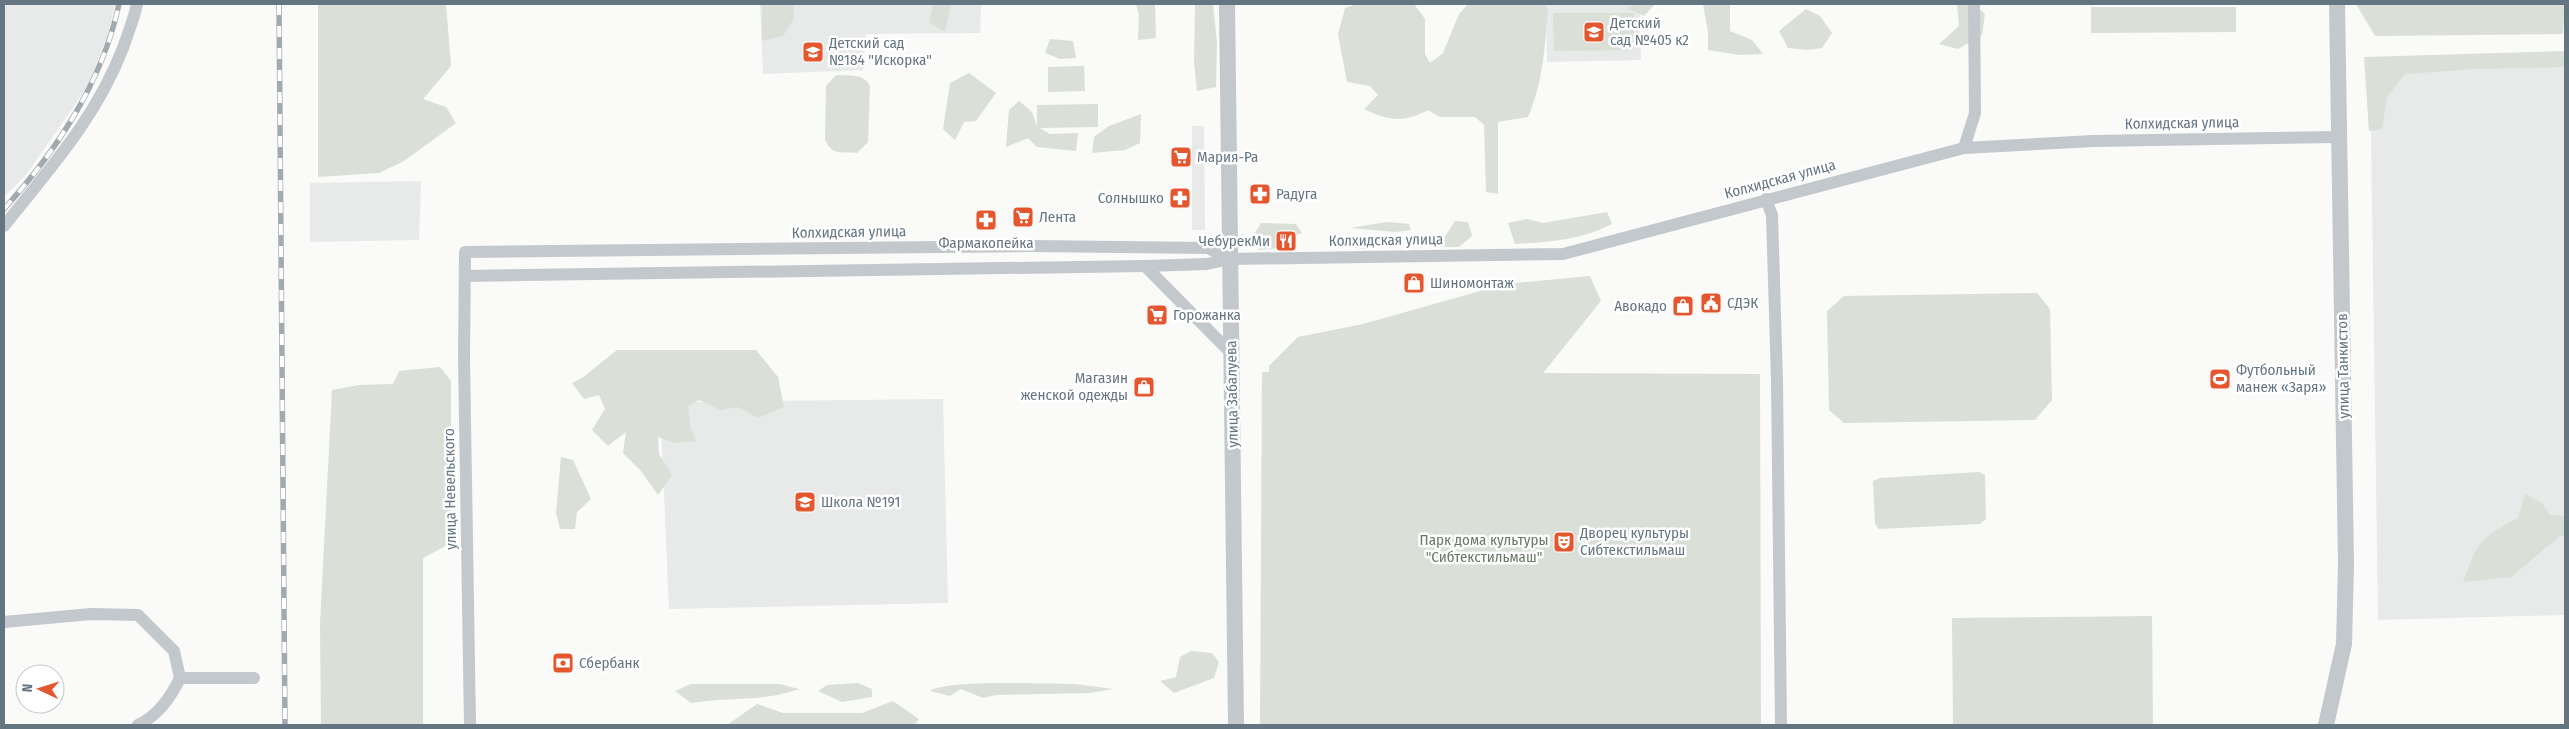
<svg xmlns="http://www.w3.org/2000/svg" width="2569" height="729" font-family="'Fira Sans Condensed',sans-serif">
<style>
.built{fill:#e8e9e9}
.green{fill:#dadfd7}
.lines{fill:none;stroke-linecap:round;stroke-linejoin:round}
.minor{stroke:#c3c8cc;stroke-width:12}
.tertiary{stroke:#c3c8cc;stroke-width:16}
.rail-casing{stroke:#a2aab0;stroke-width:5.5}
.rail{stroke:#fff;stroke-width:4;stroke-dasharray:11;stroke-linecap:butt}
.labels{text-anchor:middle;stroke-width:5;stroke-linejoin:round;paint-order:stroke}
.poi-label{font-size:15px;fill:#657683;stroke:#fff;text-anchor:start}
.street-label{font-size:15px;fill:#657683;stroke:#fff}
.park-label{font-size:15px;fill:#687a64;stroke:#fff}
</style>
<rect width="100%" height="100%" fill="#fafaf8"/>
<!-- built -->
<g class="built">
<polygon points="4,4 115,4 108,35 87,87 26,175 4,197"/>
<polygon points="760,4 981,4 980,33 866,34 863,70 763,74"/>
<polygon points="1546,4 1640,4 1641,60 1547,62"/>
<polygon points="2565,60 2565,615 2378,620 2370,61"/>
<polygon points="1192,126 1204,126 1205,230 1192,230"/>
<polygon points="421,181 419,240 310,242 310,183"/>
<polygon points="943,399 948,603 669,609 660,402"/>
</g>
<!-- green -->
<g class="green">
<polygon points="318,4 446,4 451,66 423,99 446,107 456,123 404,161 379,173 318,177"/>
<polygon points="762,4 794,4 794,18 783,36 762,41"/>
<polygon points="933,4 951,4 945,32 929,23"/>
<polygon points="1136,4 1155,4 1156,38 1138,40 1139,15"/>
<polygon points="1195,4 1213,4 1217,43 1216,87 1197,91 1194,62"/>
<path d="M1357 4H1414L1425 19V54L1430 63 1443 53 1459 14 1468 4H1545L1548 9C1545 45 1543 83 1528 117L1498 122V194L1486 192 1484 125 1475 117H1440L1428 110C1403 123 1389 121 1364 109L1378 95 1370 86 1347 82 1338 34 1345 8Z"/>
<polygon points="1638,4 1655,4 1644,16 1628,8"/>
<polygon points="1703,4 1730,4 1730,31 1752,40 1763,54 1740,55 1708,50 1708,32"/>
<polygon points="1957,4 1974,4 1985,14 1982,35 1958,49 1939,44 1959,26"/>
<polygon points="2356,4 2565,4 2563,34 2375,36"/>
<polygon points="2091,7 2236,7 2236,32 2091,33"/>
<polygon points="1806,9 1820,16 1832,33 1822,48 1807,50 1788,48 1779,31"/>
<polygon points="1553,13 1634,13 1634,50 1554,51"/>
<polygon points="1050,39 1073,41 1076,58 1060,59 1045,53"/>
<polygon points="2564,51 2565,67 2474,69 2405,74 2387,97 2382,129 2369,131 2364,57"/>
<polygon points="1084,66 1085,91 1048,92 1048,67"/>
<polygon points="969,73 996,93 976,121 964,122 955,140 943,129 950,83"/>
<path d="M836 75C849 76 864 73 870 86L868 142 857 153C842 152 830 155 825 139L826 86Z"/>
<polygon points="1019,101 1032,112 1037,126 1037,105 1098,104 1098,127 1040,128 1050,134 1078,133 1076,151 1037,147 1028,138 1006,147 1009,110"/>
<polygon points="1141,114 1140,143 1125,150 1092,153 1094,137 1109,126"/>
<path d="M1607 212 1612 224C1581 240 1550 242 1515 244L1508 223 1527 219 1543 223Z"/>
<polygon points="1455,221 1468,222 1472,236 1459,247 1438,247"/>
<polygon points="1387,222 1409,224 1411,230 1395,232 1350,228"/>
<polygon points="1261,223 1296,224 1302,233 1295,236 1282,236 1280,248 1259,250 1255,233"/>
<polygon points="1329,236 1381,240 1386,246 1366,249 1336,246"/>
<polygon points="1590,276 1601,301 1543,373 1760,374 1761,725 1260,725 1262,372 1269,372 1269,366 1298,337 1363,324 1505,284"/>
<polygon points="2037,293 2050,309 2052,400 2035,420 1844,423 1829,410 1827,311 1844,296"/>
<polygon points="617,350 756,350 778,377 784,407 758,418 738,407 720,410 699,400 688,406 691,429 696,441 675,443 658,437 659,454 672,475 658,495 641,471 623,453 626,432 608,446 592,430 605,409 599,395 584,399 572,383 582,378"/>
<polygon points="440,367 451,381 451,543 423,558 423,725 321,725 320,624 332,390 359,385 393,384 399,371"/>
<polygon points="561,457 573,460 591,499 577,512 575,529 560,529 556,513"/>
<polygon points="1979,472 1985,475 1986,519 1980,524 1879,529 1875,524 1873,481 1880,478"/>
<path d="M2525 494 2542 503 2550 515 2565 516V536H2560L2511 577 2463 582C2478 542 2479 538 2518 518Z"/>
<polygon points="2152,616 2153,725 1953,725 1952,618"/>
<polygon points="1191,651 1212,653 1219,662 1214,678 1174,693 1160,681 1176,677 1180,657"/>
<polygon points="858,683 872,689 872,697 842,702 818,691 827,685"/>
<path d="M691 684H779L799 689C764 702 728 697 691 703L675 691Z"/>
<path d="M1075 684 1113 689 1090 693 996 695 983 698 961 689 950 696 930 691C948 679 1048 684 1075 684Z"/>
<polygon points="893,701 919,719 914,725 727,725 757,704 783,713 862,713"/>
</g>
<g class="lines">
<!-- minor -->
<g class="minor">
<polyline points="1964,148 1975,113 1974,4"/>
<polyline points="1766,199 1772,215 1777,381 1781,725"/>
<path d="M4 226C50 168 96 118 123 48 128 33 134 19 137 4"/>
<polyline points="1145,266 1231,353"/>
<polyline points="465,276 1145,266 1207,264 1230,259 1563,254 1964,148 2093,141 2339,137"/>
<polyline points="4,622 91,614 138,615 174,651 180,678 254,678"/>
<path d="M138 725C157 716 171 697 180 678"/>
<polyline points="470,725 464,357 465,252 1030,246 1208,248 1230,259"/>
</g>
<!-- tertiary -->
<g class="tertiary">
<polyline points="1227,4 1236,725"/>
<polyline points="2326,725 2344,644 2346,564 2337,4"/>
</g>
<!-- rail casing -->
<g class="rail-casing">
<g id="rail">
<polyline points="279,4 285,725"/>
<path d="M4 209C57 150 102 83 119 4"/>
</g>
</g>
<!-- rail -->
<use href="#rail" class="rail"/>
</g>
<!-- icons -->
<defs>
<g id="school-square" transform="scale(1.125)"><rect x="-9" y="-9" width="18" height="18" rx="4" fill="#e4572e" stroke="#fff"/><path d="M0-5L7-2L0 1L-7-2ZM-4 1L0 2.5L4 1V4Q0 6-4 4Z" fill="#fff"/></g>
<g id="supermarket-square" transform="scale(1.125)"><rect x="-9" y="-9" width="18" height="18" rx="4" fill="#e4572e" stroke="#fff"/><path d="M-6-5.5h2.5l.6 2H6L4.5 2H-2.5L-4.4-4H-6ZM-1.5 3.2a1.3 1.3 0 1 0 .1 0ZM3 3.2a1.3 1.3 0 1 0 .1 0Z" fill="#fff"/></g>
<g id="pharmacy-square" transform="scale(1.125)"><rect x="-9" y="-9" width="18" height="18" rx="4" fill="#e4572e" stroke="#fff"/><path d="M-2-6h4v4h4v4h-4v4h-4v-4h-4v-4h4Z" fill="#fff"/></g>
<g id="restaurant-square" transform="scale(1.125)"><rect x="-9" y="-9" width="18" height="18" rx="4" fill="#e4572e" stroke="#fff"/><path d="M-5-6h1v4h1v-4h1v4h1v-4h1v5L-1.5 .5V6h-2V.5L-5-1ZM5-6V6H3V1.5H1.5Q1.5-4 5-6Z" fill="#fff"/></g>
<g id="shop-square" transform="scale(1.125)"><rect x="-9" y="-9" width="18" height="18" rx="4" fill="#e4572e" stroke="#fff"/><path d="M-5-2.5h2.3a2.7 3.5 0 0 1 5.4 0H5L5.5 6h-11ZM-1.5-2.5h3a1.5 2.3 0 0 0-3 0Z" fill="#fff"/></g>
<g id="civic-square" transform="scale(1.125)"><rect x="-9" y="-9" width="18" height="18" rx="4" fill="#e4572e" stroke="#fff"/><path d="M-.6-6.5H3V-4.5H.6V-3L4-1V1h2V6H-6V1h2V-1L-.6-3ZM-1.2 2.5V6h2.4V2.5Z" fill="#fff"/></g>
<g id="stadium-square" transform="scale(1.125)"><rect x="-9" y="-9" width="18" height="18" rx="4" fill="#e4572e" stroke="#fff"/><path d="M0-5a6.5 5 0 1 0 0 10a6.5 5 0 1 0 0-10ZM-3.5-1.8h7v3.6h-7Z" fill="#fff"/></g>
<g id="theatre-square" transform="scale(1.125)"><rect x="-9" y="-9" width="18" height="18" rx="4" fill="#e4572e" stroke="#fff"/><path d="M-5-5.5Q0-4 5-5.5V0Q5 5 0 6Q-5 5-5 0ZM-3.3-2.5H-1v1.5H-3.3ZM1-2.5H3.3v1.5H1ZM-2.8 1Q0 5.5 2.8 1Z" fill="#fff"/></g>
<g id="bank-square" transform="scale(1.125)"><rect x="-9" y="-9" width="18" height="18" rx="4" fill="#e4572e" stroke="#fff"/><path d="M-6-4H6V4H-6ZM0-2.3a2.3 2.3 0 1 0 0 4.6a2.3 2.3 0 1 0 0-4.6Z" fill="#fff"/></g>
</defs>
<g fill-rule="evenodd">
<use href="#school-square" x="1594" y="32"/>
<use href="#school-square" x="813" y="52"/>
<use href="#supermarket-square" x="1181" y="157"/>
<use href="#pharmacy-square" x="1260" y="194"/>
<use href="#pharmacy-square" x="1180" y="198"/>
<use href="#supermarket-square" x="1023" y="217"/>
<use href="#pharmacy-square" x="986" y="220"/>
<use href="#restaurant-square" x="1286" y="241"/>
<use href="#shop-square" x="1414" y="283"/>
<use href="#civic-square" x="1711" y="303"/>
<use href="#shop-square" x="1683" y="306"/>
<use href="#supermarket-square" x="1157" y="315"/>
<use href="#stadium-square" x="2220" y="379"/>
<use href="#shop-square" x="1144" y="387"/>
<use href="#school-square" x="805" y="502"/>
<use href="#theatre-square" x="1564" y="542"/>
<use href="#bank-square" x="563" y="663"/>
</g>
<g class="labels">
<!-- poi labels -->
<g class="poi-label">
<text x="1610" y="28">Детский<tspan x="1610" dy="17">сад №405 к2</tspan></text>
<text x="829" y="48">Детский сад<tspan x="829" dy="17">№184 "Искорка"</tspan></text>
<text x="1197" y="162">Мария-Ра</text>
<text x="1276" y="199">Радуга</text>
<text x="1164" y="203" text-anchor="end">Солнышко</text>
<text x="1039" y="222">Лента</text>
<text x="1270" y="246" text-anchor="end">ЧебурекМи</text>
<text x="986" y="248" text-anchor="middle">Фармакопейка</text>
<text x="1430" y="288">Шиномонтаж</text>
<text x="1727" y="308">СДЭК</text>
<text x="1667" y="311" text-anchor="end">Авокадо</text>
<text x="1173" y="320">Горожанка</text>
<text x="2236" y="375">Футбольный<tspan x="2236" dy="17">манеж «Заря»</tspan></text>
<text x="1128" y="383" text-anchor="end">Магазин<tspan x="1128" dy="17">женской одежды</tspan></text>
<text x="821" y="507">Школа №191</text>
<text x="1580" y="538">Дворец культуры<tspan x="1580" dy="17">Сибтекстильмаш</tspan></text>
<text x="579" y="668">Сбербанк</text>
</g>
<!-- street labels -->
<g class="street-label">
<text transform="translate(2182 123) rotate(-1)" y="5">Колхидская улица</text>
<text transform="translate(1780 179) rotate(-15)" y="5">Колхидская улица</text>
<text transform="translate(849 232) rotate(-1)" y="5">Колхидская улица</text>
<text transform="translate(1386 240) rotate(-1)" y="5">Колхидская улица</text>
<text transform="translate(2343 366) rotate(-91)" y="5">улица Танкистов</text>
<text transform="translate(1232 394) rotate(-91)" y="5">улица Забалуева</text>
<text transform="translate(450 489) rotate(-91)" y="5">улица Невельского</text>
</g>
<!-- park labels -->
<g class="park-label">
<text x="1484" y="545">Парк дома культуры<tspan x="1484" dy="17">"Сибтекстильмаш"</tspan></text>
</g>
</g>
<!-- border -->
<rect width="2569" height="729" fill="none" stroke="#657683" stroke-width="10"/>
<!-- north arrow -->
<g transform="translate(40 689) rotate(274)"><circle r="24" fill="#ffffff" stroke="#c1c8cd"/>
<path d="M0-4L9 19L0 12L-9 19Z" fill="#e4572e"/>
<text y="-8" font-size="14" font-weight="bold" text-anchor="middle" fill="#657683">N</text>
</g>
</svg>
